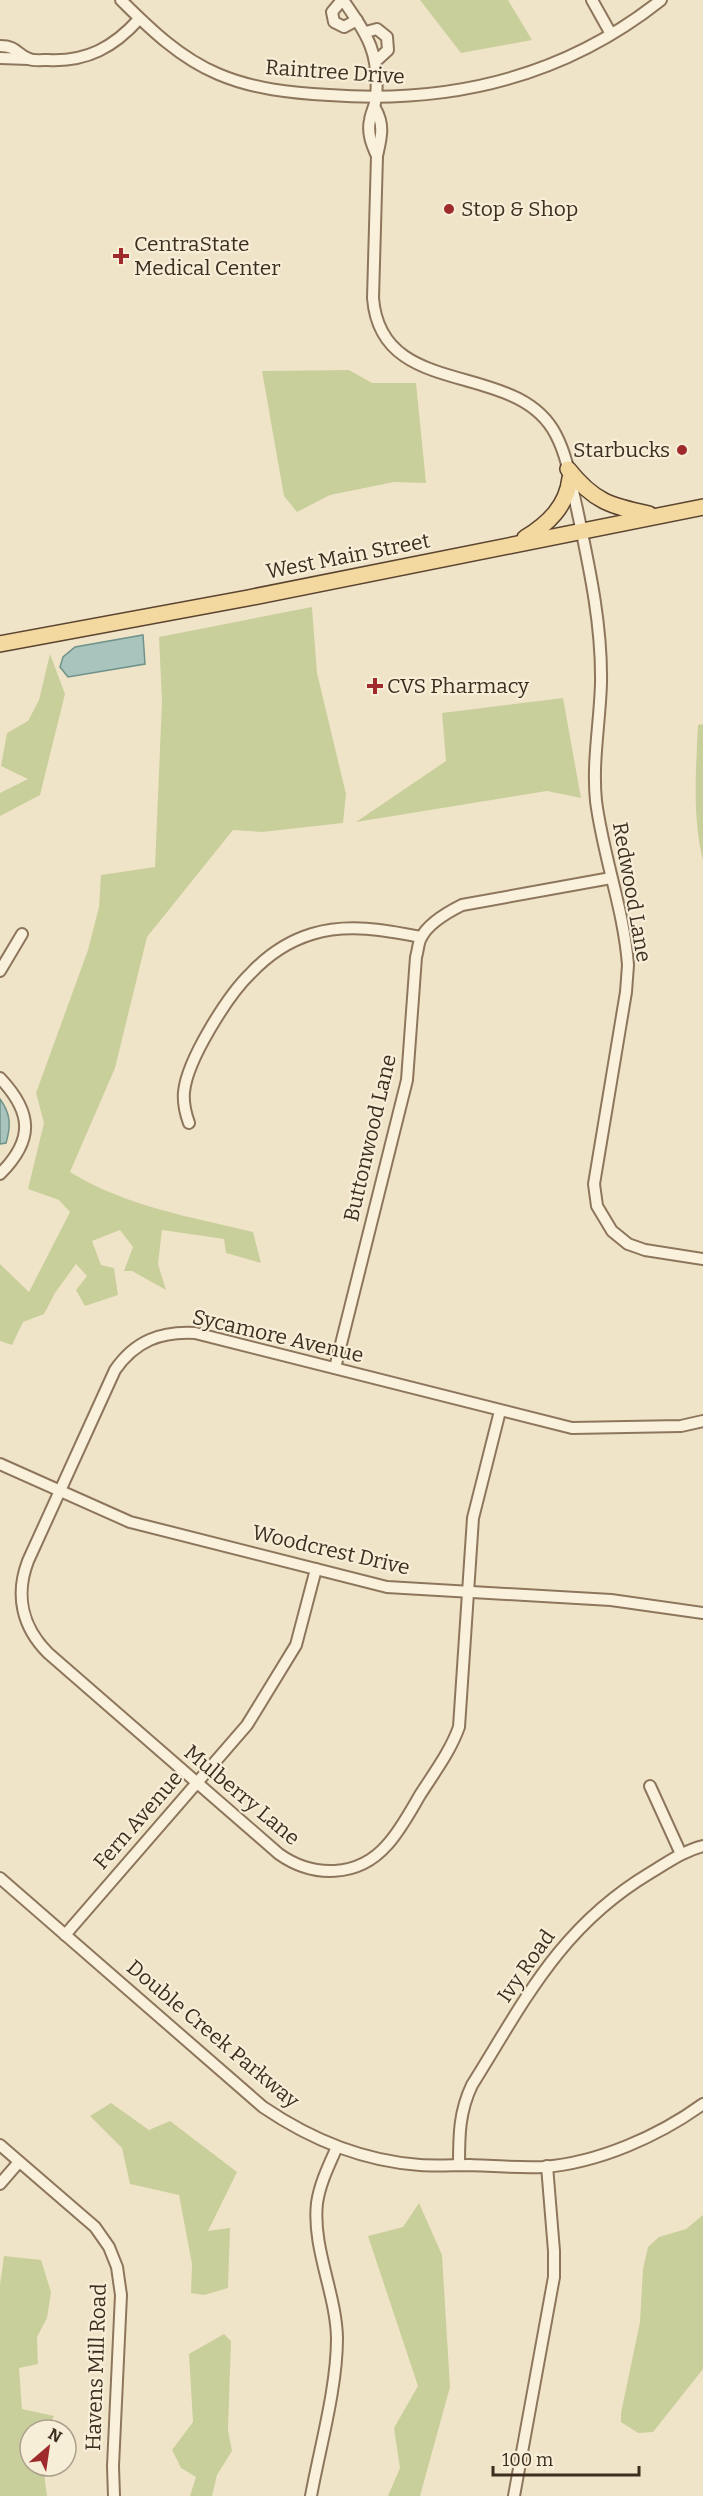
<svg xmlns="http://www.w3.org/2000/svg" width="703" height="2496" font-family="Bitter,serif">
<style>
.green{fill:#c9cf9b}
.water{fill:#a9c4bc;stroke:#6f938a;stroke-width:1.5}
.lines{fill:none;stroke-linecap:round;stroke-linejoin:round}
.minor-casing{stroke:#8d765c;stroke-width:14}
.primary-casing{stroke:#5b4430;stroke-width:18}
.minor{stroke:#faf1dc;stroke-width:10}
.primary{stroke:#f3d9a0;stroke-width:15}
.poi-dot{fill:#9e2a2b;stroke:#f7eed8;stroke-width:2}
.labels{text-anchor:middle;stroke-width:4.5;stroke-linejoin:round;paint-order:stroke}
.street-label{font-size:21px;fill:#3d2e20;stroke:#f7eed8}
.poi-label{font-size:21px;fill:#3d2e20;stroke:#f7eed8;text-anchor:start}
</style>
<rect width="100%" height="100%" fill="#f0e4c8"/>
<!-- green -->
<g class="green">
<polygon points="420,0 508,0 532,40 461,53"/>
<polygon points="349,370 372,383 416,383 426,483 394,482 330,495 297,512 284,496 262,371"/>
<path d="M312 607 317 673 346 794 343 823 262 832 233 830 147 937 115 1068 70 1172C125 1206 191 1217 253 1232L261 1263 226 1253 224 1239 162 1230 158 1264 166 1290 132 1271H124L133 1247 120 1230 92 1241 101 1265 114 1268 118 1295 85 1306 76 1290 87 1276 76 1264 55 1293 44 1314 23 1322 12 1345 0 1341V1264L29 1292 70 1212 59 1200 28 1189 44 1123 36 1093 88 950 99 907 101 875 155 867 162 701 159 637Z"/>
<polygon points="50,654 65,694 40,795 0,816 0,793 28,779 1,766 7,733 28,721 39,700"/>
<polygon points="563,698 581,798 547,791 356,822 446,761 442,713"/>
<path d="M703 724V860C692 817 696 769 698 725Z"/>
<polygon points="111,2103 149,2130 170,2121 237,2172 208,2231 230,2228 228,2288 204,2295 191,2293 192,2264 179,2195 130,2184 122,2148 90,2116"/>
<polygon points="419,2203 442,2255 450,2387 420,2496 388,2496 400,2468 394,2428 418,2386 368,2236 403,2227"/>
<polygon points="703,2215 703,2369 653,2432 638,2433 621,2422 621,2413 640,2322 643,2269 648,2247 659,2237 686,2229"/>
<polygon points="4,2256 41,2260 51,2292 47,2318 37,2337 38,2364 19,2368 22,2409 54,2416 47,2430 30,2430 30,2466 43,2466 47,2496 0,2496 0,2285"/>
<polygon points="224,2334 231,2341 228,2430 232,2451 217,2475 212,2496 190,2496 196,2477 181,2468 172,2450 193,2422 189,2354"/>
</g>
<!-- water -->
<g class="water">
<polygon points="143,635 145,664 68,677 60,667 63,657 75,647"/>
<path d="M0 1099C11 1114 11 1126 6 1143L0 1144Z"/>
</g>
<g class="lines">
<!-- minor casing -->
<g class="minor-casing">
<g id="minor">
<path d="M121 0C150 29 180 58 218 74 253 89 291 93 329 95 450 104 564 77 661 0"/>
<polyline points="342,0 332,12 334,22 344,27 357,20"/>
<path d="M343 0C368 36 380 53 376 98 375 106 371 113 370 120 367 133 372 145 377 156"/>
<polyline points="592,0 611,34"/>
<polyline points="366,32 377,29 387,37 388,50 376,61"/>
<path d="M0 46C17 46 16 54 29 59 34 61 43 60 48 60 87 62 114 47 139 19"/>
<polyline points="0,58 29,59"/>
<path d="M375 108C385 125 381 138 377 156L373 298C381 402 517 358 556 435 568 458 571 484 577 509 589 566 602 624 601 683 600 722 592 762 596 801 603 856 624 910 628 965L626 992 594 1184 597 1206 612 1231 628 1244 645 1250 703 1259"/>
<polyline points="0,971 22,934"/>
<path d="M0 1078C33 1113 34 1140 0 1174"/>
<path d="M189 1123C185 1112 183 1103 184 1092 187 1060 228 995 251 973 268 955 289 941 312 934 348 923 385 930 421 937"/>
<path d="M335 1368 407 1080 416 957C418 951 418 943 421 938 428 923 448 912 462 905L611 878"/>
<path d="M500 1411 473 1518 459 1727C450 1752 434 1773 420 1795 410 1812 400 1831 387 1845 358 1878 313 1878 279 1854L48 1653C22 1627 15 1595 28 1561L115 1370C135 1341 161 1331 195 1333L572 1428 681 1426 703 1421"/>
<polyline points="0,1464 130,1522 387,1587 611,1600 703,1613"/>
<polyline points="650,1786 681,1854"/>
<path d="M0 1878 263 2107C310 2139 363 2161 420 2165 436 2166 453 2165 470 2165 494 2166 519 2168 543 2167 598 2163 659 2136 703 2104"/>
<polyline points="65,1935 247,1725 296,1645 316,1569"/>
<polyline points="0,2145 95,2227 109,2247 117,2267 121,2295 113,2466 114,2496"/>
<path d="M459 2165C459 2136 459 2112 472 2085 525 2000 560 1927 650 1873 667 1863 683 1851 703 1846"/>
<polyline points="0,2184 19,2162"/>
<path d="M311 2496C320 2447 337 2388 337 2338 336 2293 312 2248 317 2203 320 2183 329 2165 337 2147"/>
<polyline points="514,2496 554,2277 554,2251 547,2166"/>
</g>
</g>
<!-- primary casing -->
<g class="primary-casing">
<g id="primary">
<path d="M568 469C594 502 611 506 649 514"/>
<path d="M525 538C548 524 567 506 570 478"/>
<polyline points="0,644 248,598 703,507"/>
</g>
</g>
<!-- minor -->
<use href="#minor" class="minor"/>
<!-- primary -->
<use href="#primary" class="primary"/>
</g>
<!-- markers -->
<g class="poi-dot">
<circle cx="449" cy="209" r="6"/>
<path d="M118 247h6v6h6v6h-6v6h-6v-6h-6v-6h6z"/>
<circle cx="682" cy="450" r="6"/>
<path d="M372 677h6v6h6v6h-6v6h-6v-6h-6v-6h6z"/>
</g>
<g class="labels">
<!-- street labels -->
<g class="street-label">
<text transform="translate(335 72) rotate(4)" y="7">Raintree Drive</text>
<text transform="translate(348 556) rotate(-11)" y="7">West Main Street</text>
<text transform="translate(632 892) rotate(80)" y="7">Redwood Lane</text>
<text transform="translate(370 1138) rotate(-77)" y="7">Buttonwood Lane</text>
<text transform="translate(278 1336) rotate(13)" y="7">Sycamore Avenue</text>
<text transform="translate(331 1550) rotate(13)" y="7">Woodcrest Drive</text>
<text transform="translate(242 1795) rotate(40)" y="7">Mulberry Lane</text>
<text transform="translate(138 1820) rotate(-49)" y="7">Fern Avenue</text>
<text transform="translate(526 1966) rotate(-55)" y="7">Ivy Road</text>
<text transform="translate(213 2034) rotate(40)" y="7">Double Creek Parkway</text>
<text transform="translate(96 2367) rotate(-88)" y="7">Havens Mill Road</text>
</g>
<!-- poi labels -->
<g class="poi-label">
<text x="461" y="216">Stop &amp; Shop</text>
<text x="134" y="251">CentraState<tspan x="134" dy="24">Medical Center</tspan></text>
<text x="670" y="457" text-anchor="end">Starbucks</text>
<text x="387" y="693">CVS Pharmacy</text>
</g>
</g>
<!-- north arrow -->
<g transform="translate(48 2448) rotate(29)"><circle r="28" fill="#f7eed8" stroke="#ada18e" stroke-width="1.5"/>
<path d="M0-4.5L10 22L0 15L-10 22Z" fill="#9e2a2b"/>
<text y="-9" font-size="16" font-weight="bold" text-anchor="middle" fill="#3d2e20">N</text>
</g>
<!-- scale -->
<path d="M493 2466v9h146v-9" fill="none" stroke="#3d2e20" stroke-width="3"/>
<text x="502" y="2466" font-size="18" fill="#3d2e20" stroke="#f7eed8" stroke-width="4.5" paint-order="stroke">100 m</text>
</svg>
